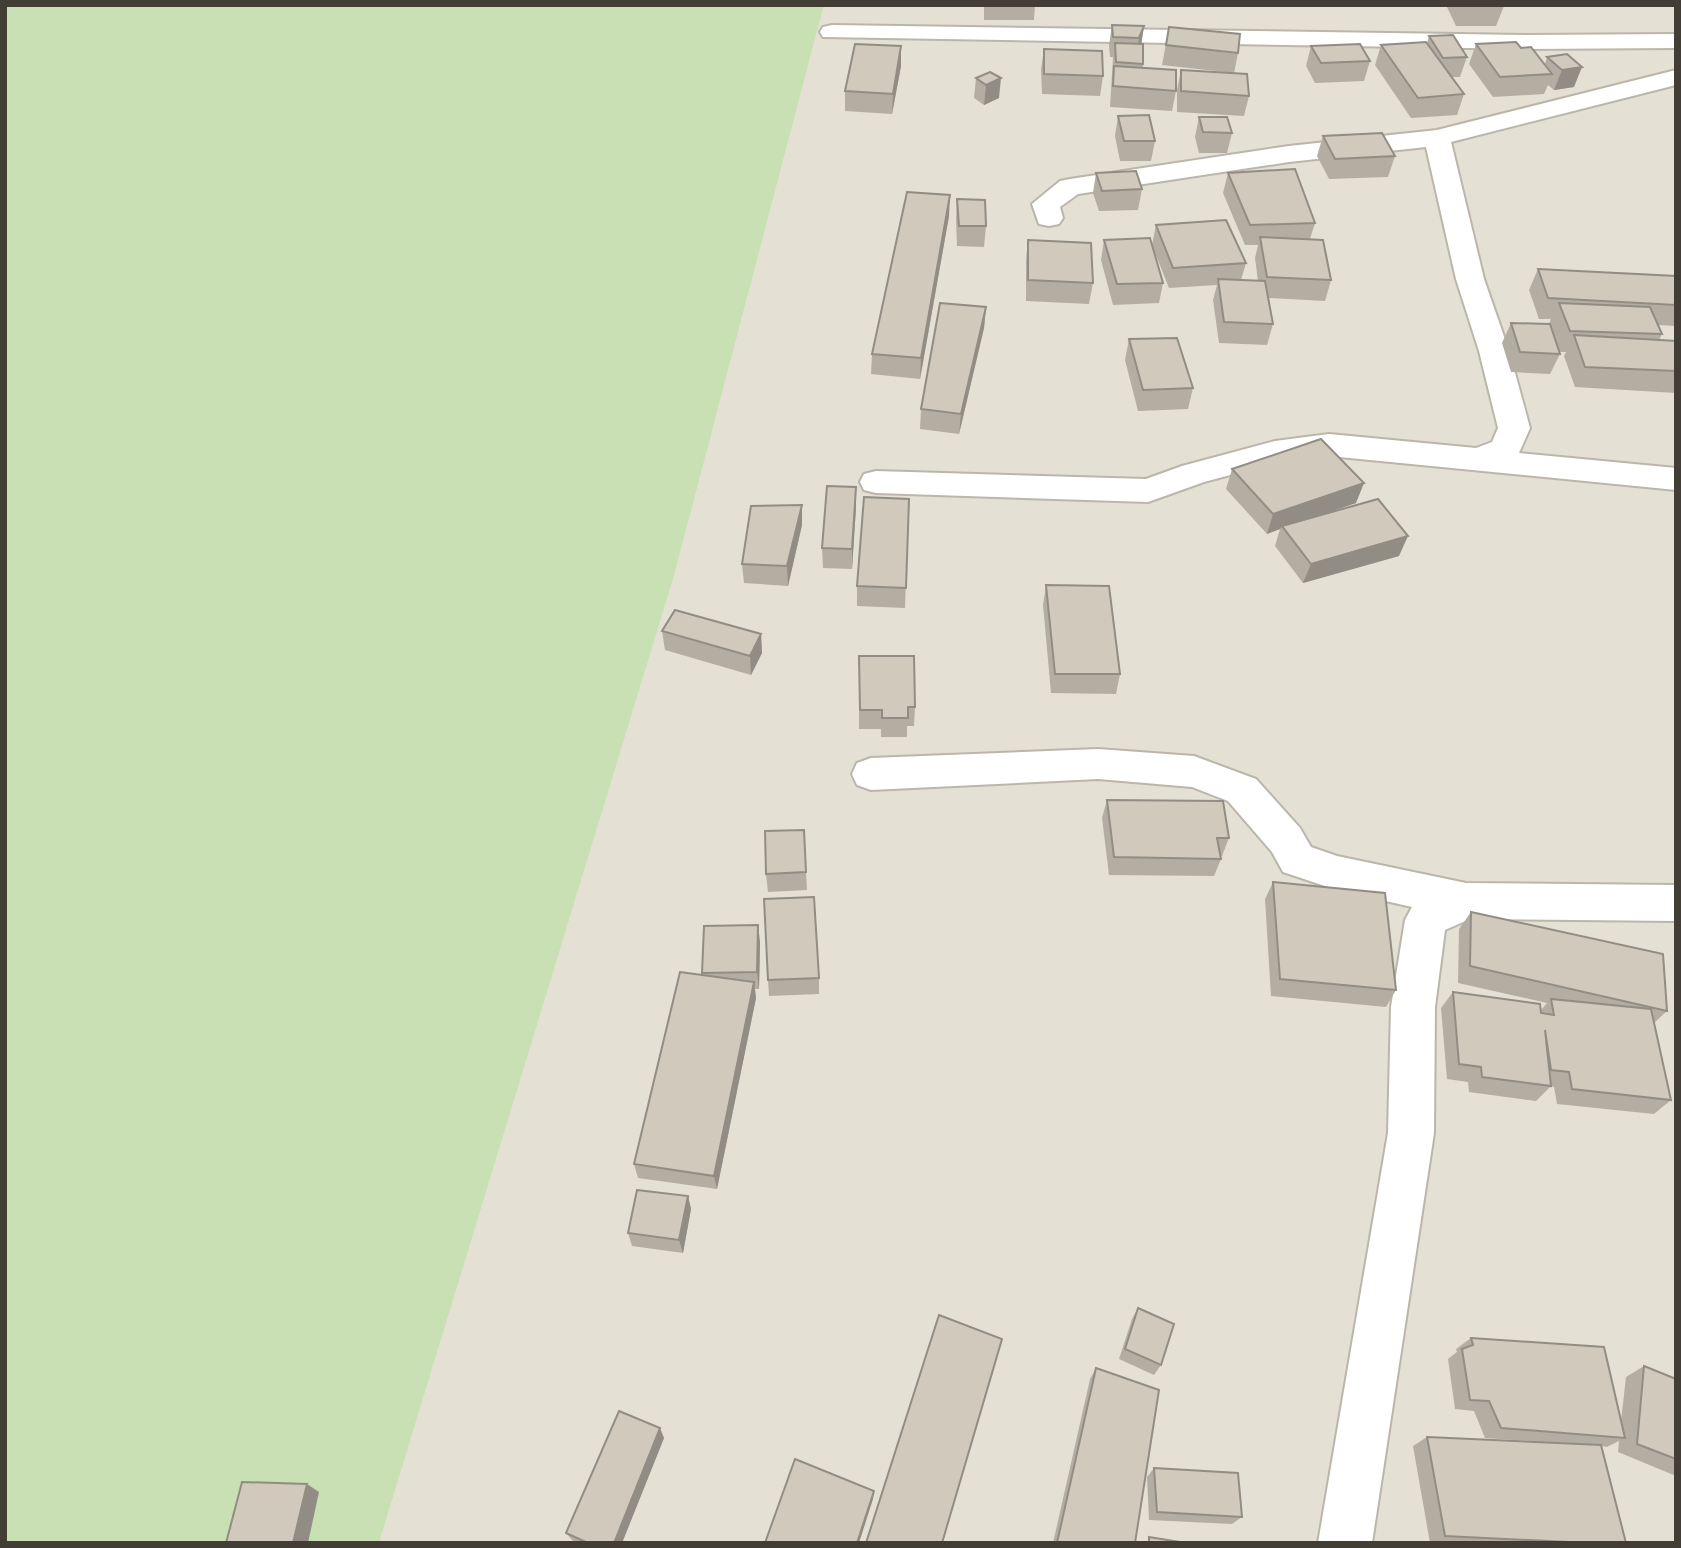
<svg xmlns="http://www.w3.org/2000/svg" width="1681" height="1548" font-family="Arial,sans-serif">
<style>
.residential{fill:#e4e0d4}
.green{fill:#c8e0b3}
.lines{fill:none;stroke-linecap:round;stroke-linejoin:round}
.minor-casing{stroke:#bbb6a9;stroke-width:4}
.minor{fill:#fff;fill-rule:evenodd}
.wall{fill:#b4aea2}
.shaded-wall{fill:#928d84}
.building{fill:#d1cabc;stroke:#928d84;stroke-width:2}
</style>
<rect width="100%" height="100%" fill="#f0eee6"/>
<!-- residential -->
<polygon class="residential" points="824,5 1676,5 1676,1543 379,1543 674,576"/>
<!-- green -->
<polygon class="green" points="5,5 824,5 674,576 379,1543 5,1543"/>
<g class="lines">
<!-- minor casing -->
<g class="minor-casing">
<g id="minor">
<polygon points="832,25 1526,35 1676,34 1676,48 1526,49 823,37 820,32 823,27"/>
<polygon points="1676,70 1676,85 1451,142 1484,279 1509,351 1530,428 1519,453 1676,468 1676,490 1329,456 1275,463 1204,482 1148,502 876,493 864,490 860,482 864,474 876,471 1146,479 1182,466 1275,441 1329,434 1476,448 1492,442 1498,428 1479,351 1456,279 1426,147 1289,162 1078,194 1060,207 1063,218 1059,224 1049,226 1039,224 1032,204 1060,181 1070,179 1289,146 1437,130"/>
<polygon points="1098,749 1194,756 1256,779 1300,828 1311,847 1337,856 1466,883 1676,885 1676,921 1470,919 1445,930 1435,1007 1434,1133 1372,1543 1318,1543 1388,1133 1391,1007 1405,920 1412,907 1337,890 1283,872 1272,852 1228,801 1192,787 1098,779 871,790 857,785 852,774 857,763 871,758"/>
</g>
</g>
<!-- minor -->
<use href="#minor" class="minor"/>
</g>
<!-- wall -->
<g class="wall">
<polygon points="984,5 1035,5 1034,20 984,20"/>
<polygon points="1446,5 1503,5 1504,6 1496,26 1456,26"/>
<polygon points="1112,25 1144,26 1141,44 1143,64 1143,68 1176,91 1172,111 1110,107 1113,57 1110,57 1109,45"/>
<polygon points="1169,27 1238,53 1234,73 1162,65"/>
<polygon points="1429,36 1467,57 1460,77 1451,77 1464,94 1457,115 1411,118 1375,65 1381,45 1427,43"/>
<polygon points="1476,44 1521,48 1545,64 1547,57 1567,54 1574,87 1554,90 1548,85 1544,94 1493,97 1469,64"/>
<polygon points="901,46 901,66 892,114 845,111 845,91"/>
<polygon points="1311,46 1370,61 1364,81 1315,83 1306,66"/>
<polygon points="1044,49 1103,76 1100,96 1042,94 1041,69"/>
<polygon points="1181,70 1249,96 1244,116 1177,112 1177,90"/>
<polygon points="990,72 999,98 984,105 974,98 976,78"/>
<polygon points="1118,116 1155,141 1151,161 1120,161 1115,136"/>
<polygon points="1199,117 1232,133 1227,153 1199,153 1195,137"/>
<polygon points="1323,136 1395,156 1388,177 1329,179 1317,156"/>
<polygon points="1096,173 1142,189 1138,210 1099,211 1093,193"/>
<polygon points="1228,173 1315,223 1310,239 1331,280 1325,301 1268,298 1273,324 1267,345 1219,343 1213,300 1217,285 1169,288 1152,245 1156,225 1246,263 1241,280 1258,281 1255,258 1258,245 1245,245 1223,193"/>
<polygon points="957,199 986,226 984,247 957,246 956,220"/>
<polygon points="949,216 920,379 871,374 872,354"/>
<polygon points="1028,240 1093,283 1089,304 1026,301 1026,260"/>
<polygon points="1104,240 1163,283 1159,303 1113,305 1101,260"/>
<polygon points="1538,269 1676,276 1676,326 1658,325 1662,334 1659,340 1676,341 1676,393 1575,387 1564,356 1566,352 1560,352 1554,336 1560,354 1550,374 1511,372 1502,343 1511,323 1549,324 1551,319 1539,319 1529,290"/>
<polygon points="986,307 984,328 959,434 920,429 921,409"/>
<polygon points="1129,339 1193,388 1188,409 1138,411 1125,360"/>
<polygon points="1232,469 1356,503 1324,514 1399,556 1303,583 1275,546 1280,529 1267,534 1226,489"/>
<polygon points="856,487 856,507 852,569 823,568 822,548"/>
<polygon points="909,499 905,608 857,606 857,586"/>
<polygon points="802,505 802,525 788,586 744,583 742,564"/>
<polygon points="1046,585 1120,674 1116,694 1051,693 1043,605"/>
<polygon points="662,631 761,634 762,653 751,675 665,650"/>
<polygon points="859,676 915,707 914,726 907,726 907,737 881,737 881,729 859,729"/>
<polygon points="1107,800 1229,838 1222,856 1221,856 1221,859 1214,876 1109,875 1102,818"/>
<polygon points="806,872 807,890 768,892 766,874"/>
<polygon points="1273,882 1396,990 1386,1007 1271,996 1265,899"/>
<polygon points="1471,912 1667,1011 1654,1023 1671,1100 1654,1114 1557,1104 1554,1087 1551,1086 1536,1101 1469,1092 1468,1082 1447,1079 1441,1008 1453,992 1541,1010 1547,1003 1458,983 1459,929"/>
<polygon points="758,925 760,943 759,989 755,989 756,998 717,1189 638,1178 634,1164 702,975 702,973"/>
<polygon points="819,978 819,994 769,996 768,980"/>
<polygon points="688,1196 691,1209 683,1253 632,1246 628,1233"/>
<polygon points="1138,1308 1161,1365 1154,1375 1119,1359 1132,1319"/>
<polygon points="1471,1338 1621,1421 1626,1377 1644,1366 1676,1379 1676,1476 1618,1452 1619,1441 1607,1447 1602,1446 1626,1543 1430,1543 1413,1446 1427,1437 1546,1442 1485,1438 1474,1411 1455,1409 1448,1359 1457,1352 1456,1349"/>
<polygon points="1096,1368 1135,1543 1053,1543 1090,1379"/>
<polygon points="664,1438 622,1543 578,1543 572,1540 566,1533"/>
<polygon points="1154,1468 1242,1517 1232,1524 1149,1520 1147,1477"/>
</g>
<!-- shaded-wall -->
<g class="shaded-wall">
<polygon points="1144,26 1141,46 1136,58 1139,38"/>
<polygon points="901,46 901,66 892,114 893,94"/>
<polygon points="1582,67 1574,87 1554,90 1562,70"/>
<polygon points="1001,78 999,98 984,105 986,85"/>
<polygon points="950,195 949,216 920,379 921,358"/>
<polygon points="986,307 984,328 959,434 961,414"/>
<polygon points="1364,483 1356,503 1284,528 1282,526 1280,529 1267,534 1273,514"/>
<polygon points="856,487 856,507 852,569 852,549"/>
<polygon points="802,505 802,525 788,586 787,566"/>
<polygon points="1408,536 1399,556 1303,583 1311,564"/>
<polygon points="761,634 762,653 751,675 750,656"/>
<polygon points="758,925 760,943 759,989 757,972"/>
<polygon points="754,982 756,998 717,1189 714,1176"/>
<polygon points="688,1196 691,1209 683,1253 679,1240"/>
<polygon points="660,1428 664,1438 622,1543 614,1543"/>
<polygon points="307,1484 319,1492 308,1543 293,1543"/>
<polygon points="874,1491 873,1499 859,1543 857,1543"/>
</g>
<!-- building -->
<g class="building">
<polygon points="1462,5 1503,5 1504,6 1463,6"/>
<polygon points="1112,25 1144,26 1139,38 1113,37"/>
<polygon points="1169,27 1240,34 1238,53 1166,45"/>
<polygon points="1453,35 1467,57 1443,58 1429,36"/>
<polygon points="1426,42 1464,94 1418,98 1381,45"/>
<polygon points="1516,42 1521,48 1531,47 1552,74 1500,77 1476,44"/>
<polygon points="1115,43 1143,44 1143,64 1116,62"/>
<polygon points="855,44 901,46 893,94 845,91"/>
<polygon points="1360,44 1370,61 1321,63 1311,46"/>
<polygon points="1044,49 1102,51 1103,76 1044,74"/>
<polygon points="1567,54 1582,67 1562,70 1547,57"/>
<polygon points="1114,66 1176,70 1176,91 1113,86"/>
<polygon points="1181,70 1247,74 1249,96 1181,91"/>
<polygon points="990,72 1001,78 986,85 976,78"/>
<polygon points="1149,115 1155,141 1124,141 1118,116"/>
<polygon points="1199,117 1227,117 1232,133 1203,132"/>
<polygon points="1382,133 1395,156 1335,159 1323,136"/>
<polygon points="1295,169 1315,223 1250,225 1228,173"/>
<polygon points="1136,171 1142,189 1102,191 1096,173"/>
<polygon points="907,192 950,195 921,358 872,354"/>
<polygon points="957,199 985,200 986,226 959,226"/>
<polygon points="1226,220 1246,263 1173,268 1156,225"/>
<polygon points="1260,237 1323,240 1331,280 1267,277"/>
<polygon points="1150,238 1163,283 1117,284 1104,240"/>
<polygon points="1028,240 1091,243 1093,283 1028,280"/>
<polygon points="1538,269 1676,276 1676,305 1548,298"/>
<polygon points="1218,279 1265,281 1273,324 1224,322"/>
<polygon points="940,303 986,307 961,414 921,409"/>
<polygon points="1559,303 1650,307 1662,334 1570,331"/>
<polygon points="1511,323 1550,324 1560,354 1520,352"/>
<polygon points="1574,335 1676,341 1676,371 1585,367"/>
<polygon points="1177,338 1193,388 1143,390 1129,339"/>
<polygon points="1321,439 1364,483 1273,514 1232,469"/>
<polygon points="827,486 856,487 852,549 822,548"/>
<polygon points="864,497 909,499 906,588 857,586"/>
<polygon points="1378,499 1408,536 1311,564 1282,526"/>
<polygon points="802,505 787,566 742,564 751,506"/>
<polygon points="1046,585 1109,586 1120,674 1055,674"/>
<polygon points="675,610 761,634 750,656 662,631"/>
<polygon points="859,656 914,656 915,707 908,707 908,718 882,718 882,710 860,710"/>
<polygon points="1107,800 1223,801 1229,838 1217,838 1221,859 1114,857"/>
<polygon points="804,830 806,872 766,874 765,831"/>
<polygon points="1273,882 1385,893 1396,990 1280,979"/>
<polygon points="814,897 819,978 768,980 764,899"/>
<polygon points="1471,912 1663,954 1667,1011 1470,966"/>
<polygon points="758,925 757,972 702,973 704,926"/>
<polygon points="680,972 754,982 714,1176 634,1164"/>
<polygon points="1453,992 1540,1004 1541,1013 1554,1015 1551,999 1651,1009 1671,1100 1572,1089 1569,1072 1551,1070 1545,1030 1551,1086 1482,1077 1481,1067 1459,1064"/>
<polygon points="637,1190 688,1196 679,1240 628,1233"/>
<polygon points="1138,1308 1174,1324 1161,1365 1125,1349"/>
<polygon points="939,1315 1002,1339 942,1543 866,1543"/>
<polygon points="1471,1338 1604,1347 1625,1438 1501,1428 1489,1401 1470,1400 1462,1349 1473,1345"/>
<polygon points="1644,1366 1676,1379 1676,1459 1637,1444"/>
<polygon points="1096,1368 1159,1390 1135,1543 1057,1543"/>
<polygon points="619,1411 660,1428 614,1543 588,1543 566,1533"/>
<polygon points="1427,1437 1601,1445 1626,1543 1589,1543 1445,1536"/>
<polygon points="795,1459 874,1491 857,1543 765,1543"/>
<polygon points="1154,1468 1238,1473 1242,1517 1157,1512"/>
<polygon points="242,1482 307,1484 293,1543 226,1543"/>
<polygon points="1149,1537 1186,1543 1149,1543"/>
</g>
<!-- border -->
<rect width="1681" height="1548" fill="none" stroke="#423e36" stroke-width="14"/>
</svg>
